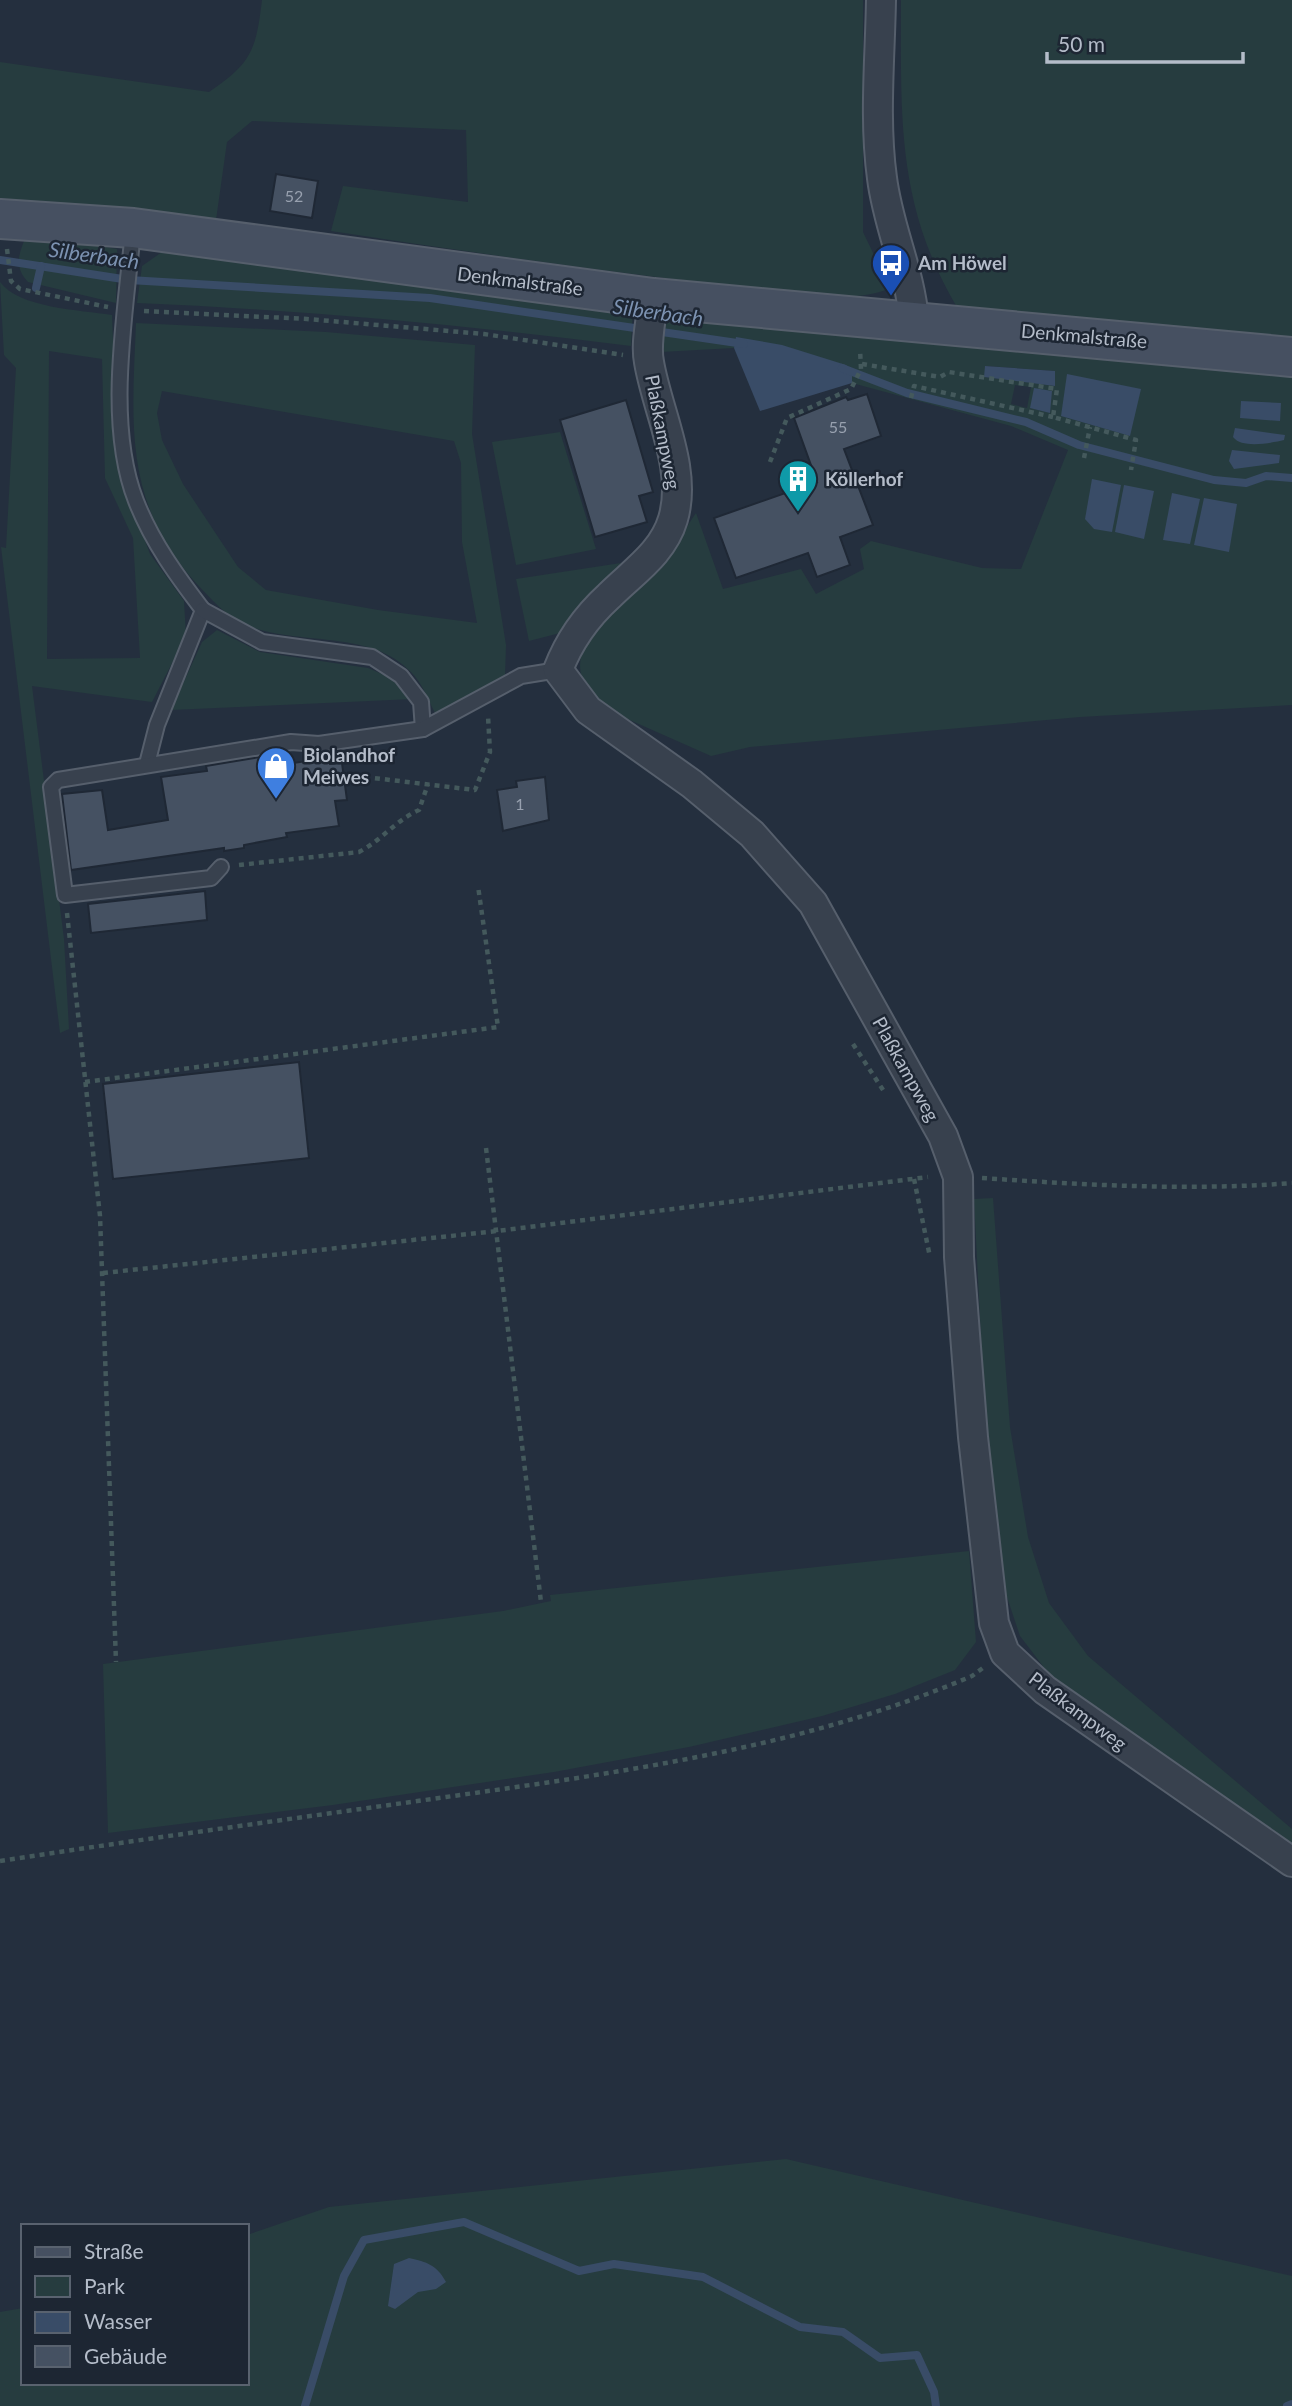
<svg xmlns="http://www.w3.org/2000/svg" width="1292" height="2406" font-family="Lato,sans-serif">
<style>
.green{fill:#263c3f;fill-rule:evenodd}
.water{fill:#394c67}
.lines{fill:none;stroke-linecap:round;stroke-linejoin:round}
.stream{stroke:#394c67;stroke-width:8}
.building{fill:#455162;stroke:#1f2835;stroke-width:2}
.service-casing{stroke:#565f6c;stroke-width:18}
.minor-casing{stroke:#565f6c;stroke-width:32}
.secondary-casing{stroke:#565f6c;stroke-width:42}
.path{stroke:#44595c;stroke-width:4.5;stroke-dasharray:5 5;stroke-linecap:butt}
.service{stroke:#38414e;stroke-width:14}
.minor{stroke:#38414e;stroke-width:28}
.secondary{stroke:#465061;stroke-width:38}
.labels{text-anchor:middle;stroke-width:5;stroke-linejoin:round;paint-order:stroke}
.number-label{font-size:16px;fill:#98a1af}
.poi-label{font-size:19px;font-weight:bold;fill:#b4bcc9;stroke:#1d2633;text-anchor:start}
.street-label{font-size:19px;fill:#b4bcc9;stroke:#1d2633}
.water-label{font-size:21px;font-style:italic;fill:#7c92b1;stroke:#1d2633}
</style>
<rect width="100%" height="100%" fill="#242f3e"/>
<!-- green -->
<g class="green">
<path d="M262 0H863V232L890 288C851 308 751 288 706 283 580 268 455 250 331 231L343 186 468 202 466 130 252 121 227 142 216 220 0 198V62L209 92C252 63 256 50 262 0Z"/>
<path d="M901 0H1292V346L958 309C896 205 901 116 901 0Z"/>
<path d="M27 234 117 249 116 303 28 282C13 266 19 253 27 234Z"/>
<path d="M162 252 633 307 631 346C466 325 302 310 137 303L142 266Z"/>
<path d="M0 282C19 308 80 310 112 315L118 468 150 554 184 601 186 636 152 702 32 686 64 939 69 1029 60 1033 1 547 6 548 16 368 4 355ZM49 351 102 359 105 478 133 538 140 658 47 659Z"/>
<path d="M674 318 969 347 1292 372V705L1080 717 750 747 711 756 623 717 617 721C533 656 612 616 660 567 674 552 684 530 696 513L723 589 801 569 816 594 864 569 860 549 871 541 982 568 1021 569 1068 450 1011 426 852 383V371L736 338 734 348 661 352 665 325ZM986 366 1054 371 1055 385 985 377ZM1015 385 1031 387 1027 408 1011 404Z"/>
<path d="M136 323 326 332 475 345 472 434 506 645 505 675 435 713C428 699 422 683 411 672 370 628 295 647 244 624 226 616 210 598 196 583 123 503 132 423 136 323ZM162 391 454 441 461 463 462 542 477 623 378 610 266 590 238 567 183 484 162 440 157 413Z"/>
<polygon points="560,432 596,549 516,565 492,442"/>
<polygon points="634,561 560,633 529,641 516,579"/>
<polygon points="217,630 260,652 368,668 398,681 413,699 171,710 202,642"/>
<polygon points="993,1198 1010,1427 1028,1537 1049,1603 1088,1656 1292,1829 1292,1847 1049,1674 1020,1636 1005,1591 986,1438 974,1199"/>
<polygon points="969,1551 976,1642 955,1670 895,1694 822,1716 689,1747 554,1772 333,1805 108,1833 103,1664 503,1611 551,1601 550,1595"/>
<polygon points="786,2159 1292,2276 1292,2406 0,2406 0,2312 23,2308 23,2383 247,2383 247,2235 329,2207"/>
</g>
<!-- water -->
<g class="water">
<polygon points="736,337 782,345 846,365 852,371 852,383 760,411 734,348"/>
<polygon points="985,366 1055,371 1055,386 984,377"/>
<polygon points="1067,374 1141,389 1130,436 1061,416"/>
<polygon points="1034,388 1052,391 1050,413 1030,408"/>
<polygon points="1241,401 1281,403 1280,421 1240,418"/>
<path d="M1235 428 1285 435 1284 440C1271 443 1242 449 1233 437Z"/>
<polygon points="1232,450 1280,455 1279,463 1234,469 1229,461"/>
<polygon points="1092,479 1121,485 1112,532 1094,529 1085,519"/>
<polygon points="1124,485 1154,491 1144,539 1115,532"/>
<polygon points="1172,493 1200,499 1190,544 1163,540"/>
<polygon points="1204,498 1237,504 1229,552 1194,545"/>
<path d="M409 2258C427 2262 437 2265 446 2282L436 2289 418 2292 395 2309 388 2306 394 2264Z"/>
</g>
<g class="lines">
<!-- stream -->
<g class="stream">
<polyline points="0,260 129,280 430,298 744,344"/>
<polyline points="36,288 41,266"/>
<polyline points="842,368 907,393 1026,422 1079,445 1214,480 1246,483 1266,476 1292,478"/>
<polyline points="305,2406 344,2276 364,2240 464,2222 579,2271 614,2264 703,2277 800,2327 843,2332 880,2358 917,2355 934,2392 936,2406"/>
<polyline points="1287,2406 1292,2404"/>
</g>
</g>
<!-- building -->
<g class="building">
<polygon points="276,174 318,181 312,218 270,211"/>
<polygon points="867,394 881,436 844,449 873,525 840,537 850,565 817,577 808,553 736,578 714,518 817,482 794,418 846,397 848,400"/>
<polygon points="626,400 653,492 639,496 647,522 595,537 560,420"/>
<polygon points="284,753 285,764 329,758 330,764 342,763 347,800 335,801 339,826 286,833 287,837 244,845 244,848 224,851 224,848 71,870 62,794 102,790 108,830 168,820 161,777 207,771 206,766"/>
<polygon points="545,777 549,820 503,831 497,790 517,787 516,781"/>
<polygon points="205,891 207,920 91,933 88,904"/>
<polygon points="299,1062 309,1158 113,1179 103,1084"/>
</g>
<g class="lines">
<!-- service casing -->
<g class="service-casing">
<g id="service">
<path d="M133 230C126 312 105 422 136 501 152 542 177 576 203 610L157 725 147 764"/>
<polyline points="203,610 262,642 372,657 401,676 421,702 423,729"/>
<polyline points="221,867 211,878 65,895 51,787 58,780 291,742 319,744 423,729 521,676 558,670"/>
</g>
</g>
<!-- minor casing -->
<g class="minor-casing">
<g id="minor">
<path d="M881 0C880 59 874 120 882 178 888 227 910 271 914 320"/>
<path d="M653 298C652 318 645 342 649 362 657 411 688 469 673 519 663 553 633 572 609 596 586 617 569 641 558 670L588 710 692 784 752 834 813 903 943 1136 958 1177 959 1257 973 1437 994 1623 1005 1653 1045 1690 1292 1862"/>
</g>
</g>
<!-- secondary casing -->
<g class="secondary-casing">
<polyline id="secondary" points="0,219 133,228 653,298 1292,357"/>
</g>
<!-- path -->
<g class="path">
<polyline points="7,249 11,281 20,289 108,307"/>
<polyline points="144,311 307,319 484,334 623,355"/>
<polyline points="862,364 940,377 949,372 1057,389 1053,417 1136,440 1131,470"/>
<polyline points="911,398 914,386 1053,417"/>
<polyline points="1084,458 1090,427"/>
<polyline points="770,462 787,418 851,389 861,369 860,349"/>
<polyline points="365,777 475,790 490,752 488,716"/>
<path d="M239 865 359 852C382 840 396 820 419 810L428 784"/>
<polyline points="67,913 100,1216 116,1662"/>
<polyline points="853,1044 885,1093"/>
<polyline points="85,1082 498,1027 478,886"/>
<polyline points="486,1148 541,1602"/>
<path d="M982 1178C1086 1185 1188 1191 1292 1183"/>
<polyline points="914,1179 930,1257"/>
<polyline points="103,1273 497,1231 928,1177"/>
<path d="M0 1861C149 1838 298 1818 446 1797 624 1772 806 1747 972 1676L984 1667"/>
</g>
<!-- service -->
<use href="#service" class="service"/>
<!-- minor -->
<use href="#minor" class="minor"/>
<!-- secondary -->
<use href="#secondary" class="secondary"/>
</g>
<!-- icons -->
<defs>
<g id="bus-pin" transform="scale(2.0125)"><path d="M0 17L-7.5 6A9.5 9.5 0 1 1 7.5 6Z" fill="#1a4fb4" stroke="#1d2633"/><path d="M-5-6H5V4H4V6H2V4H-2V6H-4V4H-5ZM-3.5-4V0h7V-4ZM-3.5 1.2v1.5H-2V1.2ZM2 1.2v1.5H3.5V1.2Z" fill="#fff"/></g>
<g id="building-pin" transform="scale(2.0125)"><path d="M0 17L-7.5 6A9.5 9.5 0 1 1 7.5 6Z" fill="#0f9aa8" stroke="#1d2633"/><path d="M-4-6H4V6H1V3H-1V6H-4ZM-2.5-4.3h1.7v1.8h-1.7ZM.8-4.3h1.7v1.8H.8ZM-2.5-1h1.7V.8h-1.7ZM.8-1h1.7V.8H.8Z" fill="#fff"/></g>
<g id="shop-pin" transform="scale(2.0125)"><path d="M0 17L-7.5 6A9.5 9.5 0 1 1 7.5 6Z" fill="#3f7fe0" stroke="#1d2633"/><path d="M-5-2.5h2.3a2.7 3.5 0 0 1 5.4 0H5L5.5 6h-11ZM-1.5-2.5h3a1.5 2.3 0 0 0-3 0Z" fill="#fff"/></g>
</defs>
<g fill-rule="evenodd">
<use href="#bus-pin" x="891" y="263"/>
<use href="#building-pin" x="798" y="479"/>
<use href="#shop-pin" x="276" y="766"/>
</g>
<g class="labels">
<!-- number labels -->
<g class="number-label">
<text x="294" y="202">52</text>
<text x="838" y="433">55</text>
<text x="520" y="810">1</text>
</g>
<!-- poi labels -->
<g class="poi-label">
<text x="918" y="270">Am Höwel</text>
<text x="825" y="486">Köllerhof</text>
<text x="303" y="762">Biolandhof<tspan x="303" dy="22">Meiwes</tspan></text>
</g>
<!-- street labels -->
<g class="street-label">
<text transform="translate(520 281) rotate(7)" y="7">Denkmalstraße</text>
<text transform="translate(1084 336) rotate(5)" y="7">Denkmalstraße</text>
<text transform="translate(663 432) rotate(79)" y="7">Plaßkampweg</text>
<text transform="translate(906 1069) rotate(61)" y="7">Plaßkampweg</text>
<text transform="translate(1078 1711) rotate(37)" y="7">Plaßkampweg</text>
</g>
<!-- water labels -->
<g class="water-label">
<text transform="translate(94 256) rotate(8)" y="7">Silberbach</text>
<text transform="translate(658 313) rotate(8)" y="7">Silberbach</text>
</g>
</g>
<!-- legend -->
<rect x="21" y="2224" width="228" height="161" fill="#1d2633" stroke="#59626f" stroke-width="2"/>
<rect x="35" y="2247" width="35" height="10" fill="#465061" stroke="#59626f" stroke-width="2"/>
<text x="84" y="2259" font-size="21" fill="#b4bcc9">Straße</text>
<rect x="35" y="2276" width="35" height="21" fill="#263c3f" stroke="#59626f" stroke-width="2"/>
<text x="84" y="2294" font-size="21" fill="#b4bcc9">Park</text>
<rect x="35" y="2312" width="35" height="21" fill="#394c67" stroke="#59626f" stroke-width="2"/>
<text x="84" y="2329" font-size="21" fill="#b4bcc9">Wasser</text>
<rect x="35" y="2346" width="35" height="21" fill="#455162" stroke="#59626f" stroke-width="2"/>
<text x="84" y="2364" font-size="21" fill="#b4bcc9">Gebäude</text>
<!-- scale -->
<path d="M1047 52v10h196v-10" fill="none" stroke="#b4bcc9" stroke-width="3.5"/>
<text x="1058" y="52" font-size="21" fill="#b4bcc9" stroke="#1d2633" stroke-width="5" paint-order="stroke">50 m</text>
</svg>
